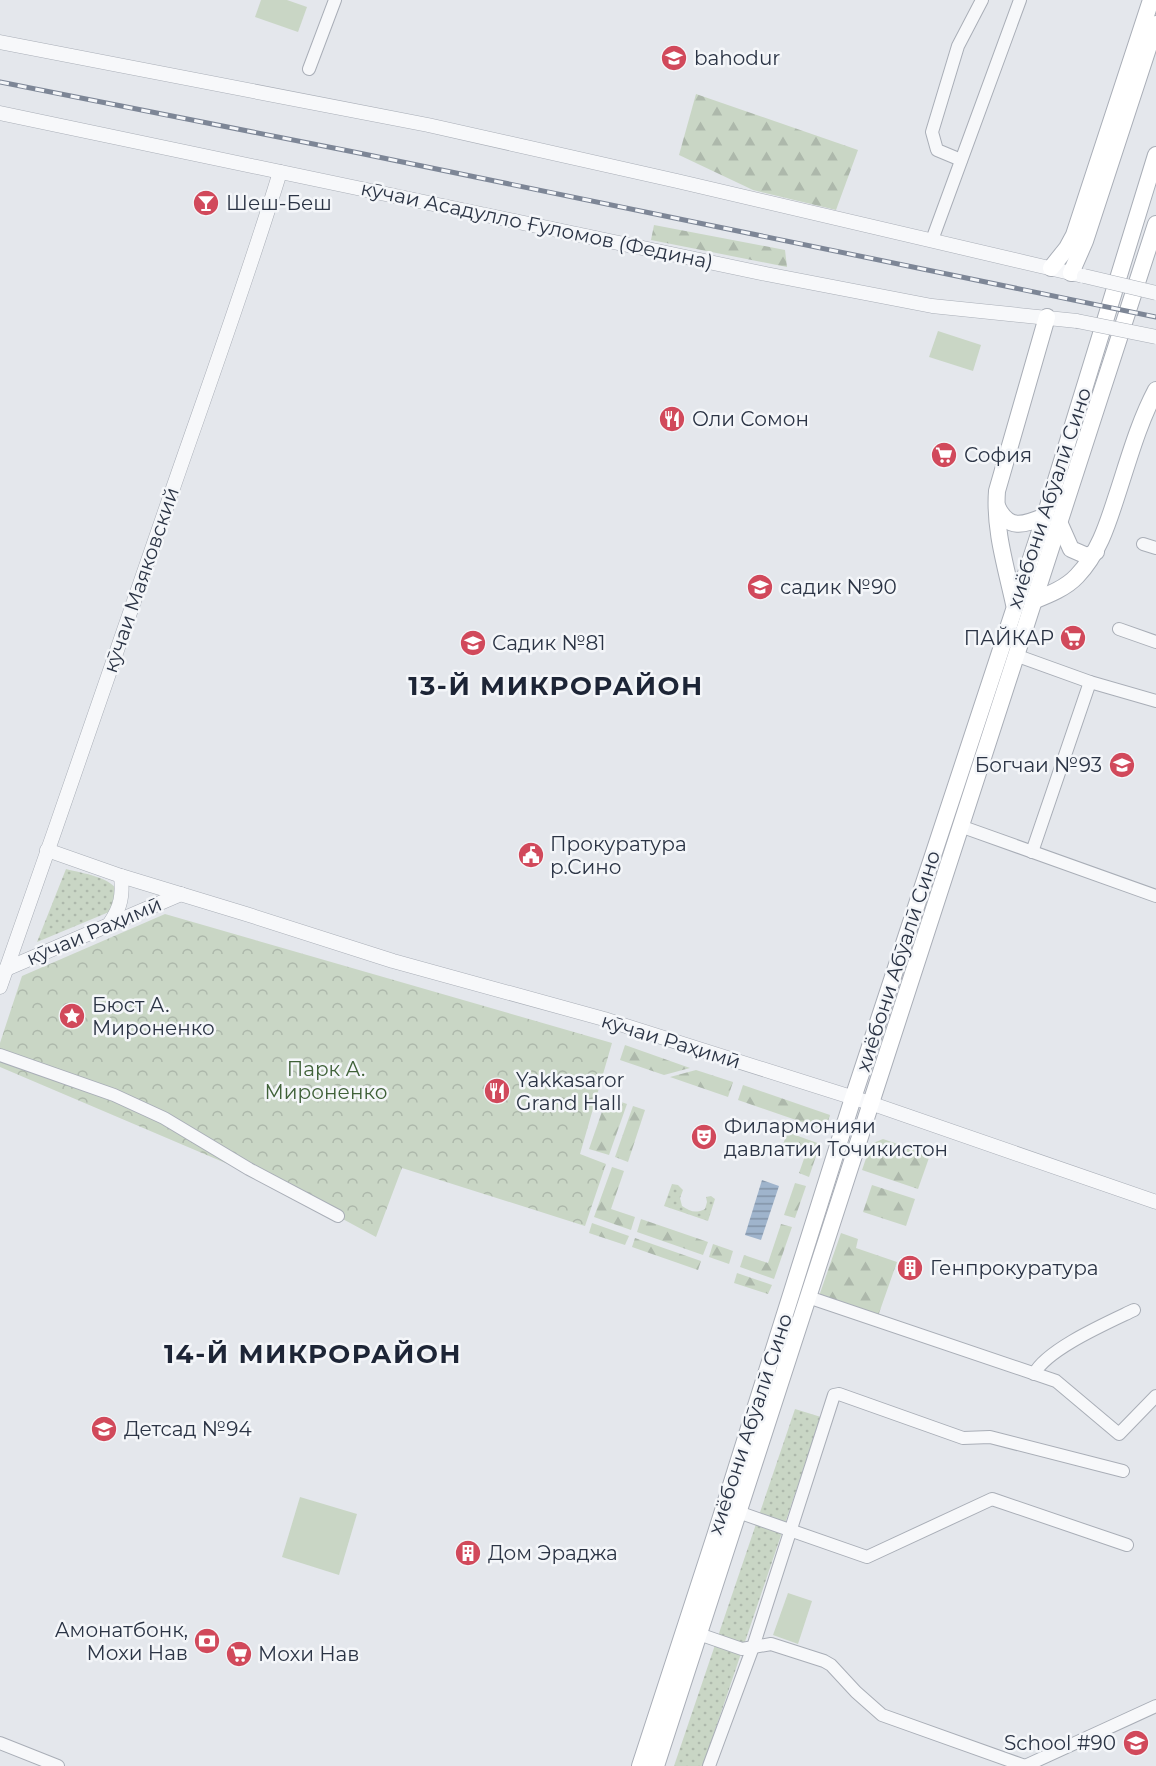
<svg xmlns="http://www.w3.org/2000/svg" width="1156" height="1766" font-family="Montserrat,sans-serif">
<style>
.grass{fill:url(#grass-dots)}
.forest{fill:url(#forest-firs)}
.park{fill:url(#park-crowns)}
.pitch{fill:#c9d6c5}
.water{fill:url(#water-rules)}
.lines{fill:none;stroke-linecap:round;stroke-linejoin:round}
.minor-casing{stroke:#a9aeb7;stroke-width:14}
.tertiary-casing{stroke:#a9aeb7;stroke-width:15}
.secondary-casing{stroke:#a9aeb7;stroke-width:18}
.minor{stroke:#f7f8fa;stroke-width:12}
.tertiary{stroke:#f7f8fa;stroke-width:14}
.secondary{stroke:#fff;stroke-width:16}
.rail-casing{stroke:#7d8696;stroke-width:5}
.rail{stroke:#f4f6f9;stroke-width:3;stroke-dasharray:9;stroke-linecap:butt}
.tertiary-bridge-casing{stroke:#a9aeb7;stroke-width:15;stroke-linecap:butt}
.tertiary-bridge{stroke:#f7f8fa;stroke-width:14}
.labels{text-anchor:middle;stroke-width:5;stroke-linejoin:round;paint-order:stroke}
.poi-label{font-size:20px;fill:#2b3445;stroke:#f4f6f9;text-anchor:start}
.street-label{font-size:20px;fill:#2b3445;stroke:#f4f6f9}
.park-label{font-size:20px;fill:#3f6138;stroke:#f4f6f9}
.district-label{font-size:26px;font-weight:bold;letter-spacing:1.5px;fill:#1d2536;stroke:#f4f6f9}
</style>
<defs>
<pattern id="grass-dots" width="8" height="8" patternUnits="userSpaceOnUse" patternTransform="scale(1.5)"><rect width="8" height="8" fill="#c9d6c5"/><path d="M2 2h.1M6 6h.1" fill="none" stroke="#adb8ab" stroke-width="1.8" stroke-linecap="round"/></pattern>
<pattern id="forest-firs" width="22" height="20" patternUnits="userSpaceOnUse" patternTransform="scale(1.5)"><rect width="22" height="20" fill="#c9d6c5"/><path d="M5 1l3.5 6h-7zM16 11l3.5 6h-7z" fill="#adb8ab"/></pattern>
<pattern id="park-crowns" width="20" height="18" patternUnits="userSpaceOnUse" patternTransform="scale(1.5)"><rect width="20" height="18" fill="#c9d6c5"/><path d="M2 6a3 3 0 1 1 6 0M12 15a3 3 0 1 1 6 0" fill="none" stroke="#adb8ab"/></pattern>
<pattern id="water-rules" width="6" height="5" patternUnits="userSpaceOnUse" patternTransform="scale(1.5)"><rect width="6" height="5" fill="#9fb4cc"/><path d="M0 2.5h6" fill="none" stroke="#8293a7"/></pattern>
</defs>
<rect width="100%" height="100%" fill="#e4e7ec"/>
<!-- grass -->
<g class="grass">
<path d="M66 869C84 874 111 876 120 894L109 912 37 942Z"/>
<path d="M672 1184 678 1185 683 1190 680 1198 682 1206C690 1211 695 1214 705 1209L707 1202 706 1197 711 1196 715 1199 708 1221 664 1206Z"/>
<polygon points="795,1409 821,1417 703,1766 674,1766"/>
</g>
<!-- forest -->
<g class="forest">
<polygon points="696,94 858,150 836,210 753,190 679,155"/>
<polygon points="654,225 785,250 787,267 651,240"/>
<polygon points="625,1045 690,1068 664,1075 620,1060"/>
<polygon points="696,1070 733,1082 728,1097 670,1077"/>
<polygon points="743,1085 830,1115 825,1130 738,1100"/>
<polygon points="607,1097 627,1104 609,1155 589,1149"/>
<polygon points="633,1106 645,1110 628,1162 615,1157"/>
<polygon points="787,1132 820,1144 809,1177 799,1173 806,1153 783,1145"/>
<polygon points="883,1139 930,1155 918,1189 862,1170 871,1144"/>
<polygon points="612,1167 624,1171 611,1209 635,1217 631,1230 594,1217"/>
<polygon points="795,1183 806,1186 795,1218 784,1215"/>
<polygon points="872,1185 915,1199 906,1226 863,1212"/>
<polygon points="641,1219 708,1242 703,1255 637,1232"/>
<polygon points="592,1223 629,1236 625,1245 589,1233"/>
<polygon points="781,1224 792,1227 774,1279 740,1267 744,1255 768,1263"/>
<polygon points="841,1233 858,1239 856,1248 897,1262 878,1316 819,1296"/>
<polygon points="635,1238 701,1261 698,1270 632,1247"/>
<polygon points="713,1244 733,1251 729,1264 709,1257"/>
<polygon points="737,1273 772,1285 768,1294 734,1283"/>
</g>
<!-- park -->
<polygon class="park" points="165,914 612,1043 580,1154 606,1164 585,1226 402,1168 376,1237 291,1191 0,1067 0,1043 22,976"/>
<!-- pitch -->
<g class="pitch">
<polygon points="261,0 287,0 307,7 298,32 255,17"/>
<polygon points="938,331 981,345 973,371 929,357"/>
<polygon points="300,1497 357,1514 339,1575 282,1557"/>
<polygon points="788,1593 812,1601 798,1644 773,1635"/>
</g>
<!-- water -->
<polygon class="water" points="762,1180 779,1186 761,1240 745,1235"/>
<g class="lines">
<!-- minor casing -->
<g class="minor-casing">
<g id="minor">
<polyline points="309,69 335,0"/>
<polyline points="961,160 937,150 932,132 958,46 982,0"/>
<polyline points="932,240 1020,0"/>
<polyline points="1143,544 1156,548"/>
<polyline points="1119,629 1156,642"/>
<polyline points="1015,655 1090,682 1156,701"/>
<polyline points="960,826 1156,896"/>
<polyline points="1032,852 1090,682"/>
<polyline points="0,1055 114,1095 164,1118 249,1169 338,1216"/>
<polyline points="808,1297 1056,1381 1119,1434 1156,1396"/>
<path d="M1034 1374C1047 1349 1107 1323 1134 1310"/>
<polyline points="738,1512 867,1557 992,1499 1127,1545"/>
<polyline points="693,1632 742,1649 771,1644 824,1661 831,1665 856,1692 882,1715 1025,1766"/>
<polyline points="0,1743 58,1766"/>
<polyline points="709,1766 753,1647 834,1395 839,1394 963,1438 990,1437 1123,1471"/>
<polyline points="1025,1766 1156,1706"/>
</g>
</g>
<!-- tertiary casing -->
<g class="tertiary-casing">
<g id="tertiary">
<polyline points="0,42 428,125 677,181 1079,275"/>
<polyline points="0,113 766,274 932,306 1077,321"/>
<polyline points="47,850 121,876 246,914 393,961 604,1019 870,1103 1156,1202"/>
<path d="M110 923C121 907 123 895 121 876"/>
<polyline points="6,969 181,894"/>
<path d="M0 987C58 823 114 658 171 494 208 387 247 280 280 172"/>
</g>
</g>
<!-- secondary casing -->
<g class="secondary-casing">
<g id="secondary">
<polyline points="1051,268 1067,248 1074,235 1151,0"/>
<polyline points="1071,273 1085,241 1156,24"/>
<path d="M997 506C1008 531 1024 525 1045 516"/>
<polyline points="1059,522 1071,549 1087,556 1096,552"/>
<path d="M1033 601C1048 595 1066 588 1077 576 1098 554 1107 526 1116 498 1128 462 1138 424 1156 390"/>
<path d="M1014 604C1006 567 994 529 997 491L1047 317"/>
<polyline points="640,1766 715,1536 853,1098 1045,516 1156,155"/>
<polyline points="656,1766 1156,224"/>
</g>
</g>
<!-- minor -->
<use href="#minor" class="minor"/>
<!-- tertiary -->
<use href="#tertiary" class="tertiary"/>
<!-- secondary -->
<use href="#secondary" class="secondary"/>
<!-- rail casing -->
<g class="rail-casing">
<polyline id="rail" points="0,82 354,152 1156,317"/>
</g>
<!-- rail -->
<use href="#rail" class="rail"/>
<!-- tertiary-bridge casing -->
<g class="tertiary-bridge-casing">
<g id="tertiary-bridge">
<polyline points="1084,276 1156,293"/>
<polyline points="1077,321 1156,337"/>
</g>
</g>
<!-- tertiary-bridge -->
<use href="#tertiary-bridge" class="tertiary-bridge"/>
</g>
<!-- icons -->
<defs>
<g id="school-disc" transform="scale(1.35)"><circle r="9.5" fill="#d1495b" stroke="#f4f6f9"/><path d="M0-5L7-2L0 1L-7-2ZM-4 1L0 2.5L4 1V4Q0 6-4 4Z" fill="#fff"/></g>
<g id="bar-disc" transform="scale(1.35)"><circle r="9.5" fill="#d1495b" stroke="#f4f6f9"/><path d="M-6-5H6L.8 .8V4.5H3.5V6h-7V4.5H-.8V.8Z" fill="#fff"/></g>
<g id="restaurant-disc" transform="scale(1.35)"><circle r="9.5" fill="#d1495b" stroke="#f4f6f9"/><path d="M-5-6h1v4h1v-4h1v4h1v-4h1v5L-1.5 .5V6h-2V.5L-5-1ZM5-6V6H3V1.5H1.5Q1.5-4 5-6Z" fill="#fff"/></g>
<g id="supermarket-disc" transform="scale(1.35)"><circle r="9.5" fill="#d1495b" stroke="#f4f6f9"/><path d="M-6-5.5h2.5l.6 2H6L4.5 2H-2.5L-4.4-4H-6ZM-1.5 3.2a1.3 1.3 0 1 0 .1 0ZM3 3.2a1.3 1.3 0 1 0 .1 0Z" fill="#fff"/></g>
<g id="civic-disc" transform="scale(1.35)"><circle r="9.5" fill="#d1495b" stroke="#f4f6f9"/><path d="M-.6-6.5H3V-4.5H.6V-3L4-1V1h2V6H-6V1h2V-1L-.6-3ZM-1.2 2.5V6h2.4V2.5Z" fill="#fff"/></g>
<g id="sight-disc" transform="scale(1.35)"><circle r="9.5" fill="#d1495b" stroke="#f4f6f9"/><path d="M0-6L1.8-2.2L6-1.7L2.9 1.2L3.7 5.4L0 3.3L-3.7 5.4L-2.9 1.2L-6-1.7L-1.8-2.2Z" fill="#fff"/></g>
<g id="theatre-disc" transform="scale(1.35)"><circle r="9.5" fill="#d1495b" stroke="#f4f6f9"/><path d="M-5-5.5Q0-4 5-5.5V0Q5 5 0 6Q-5 5-5 0ZM-3.3-2.5H-1v1.5H-3.3ZM1-2.5H3.3v1.5H1ZM-2.8 1Q0 5.5 2.8 1Z" fill="#fff"/></g>
<g id="building-disc" transform="scale(1.35)"><circle r="9.5" fill="#d1495b" stroke="#f4f6f9"/><path d="M-4-6H4V6H1V3H-1V6H-4ZM-2.5-4.3h1.7v1.8h-1.7ZM.8-4.3h1.7v1.8H.8ZM-2.5-1h1.7V.8h-1.7ZM.8-1h1.7V.8H.8Z" fill="#fff"/></g>
<g id="bank-disc" transform="scale(1.35)"><circle r="9.5" fill="#d1495b" stroke="#f4f6f9"/><path d="M-6-4H6V4H-6ZM0-2.3a2.3 2.3 0 1 0 0 4.6a2.3 2.3 0 1 0 0-4.6Z" fill="#fff"/></g>
</defs>
<g fill-rule="evenodd">
<use href="#school-disc" x="674" y="58"/>
<use href="#bar-disc" x="206" y="203"/>
<use href="#restaurant-disc" x="672" y="419"/>
<use href="#supermarket-disc" x="944" y="455"/>
<use href="#school-disc" x="760" y="587"/>
<use href="#supermarket-disc" x="1073" y="638"/>
<use href="#school-disc" x="473" y="643"/>
<use href="#school-disc" x="1122" y="765"/>
<use href="#civic-disc" x="531" y="855"/>
<use href="#sight-disc" x="72" y="1016"/>
<use href="#restaurant-disc" x="497" y="1091"/>
<use href="#theatre-disc" x="704" y="1137"/>
<use href="#building-disc" x="910" y="1268"/>
<use href="#school-disc" x="104" y="1429"/>
<use href="#building-disc" x="468" y="1553"/>
<use href="#bank-disc" x="207" y="1641"/>
<use href="#supermarket-disc" x="239" y="1654"/>
<use href="#school-disc" x="1136" y="1743"/>
</g>
<g class="labels">
<!-- poi labels -->
<g class="poi-label">
<text x="694" y="65">bahodur</text>
<text x="226" y="210">Шеш-Беш</text>
<text x="692" y="426">Оли Сомон</text>
<text x="964" y="462">София</text>
<text x="780" y="594">садик №90</text>
<text x="1054" y="645" text-anchor="end">ПАЙКАР</text>
<text x="492" y="650">Садик №81</text>
<text x="1102" y="772" text-anchor="end">Богчаи №93</text>
<text x="550" y="851">Прокуратура<tspan x="550" dy="23">р.Сино</tspan></text>
<text x="92" y="1012">Бюст А.<tspan x="92" dy="23">Мироненко</tspan></text>
<text x="516" y="1087">Yakkasaror<tspan x="516" dy="23">Grand Hall</tspan></text>
<text x="724" y="1133">Филармонияи<tspan x="724" dy="23">давлатии Точикистон</tspan></text>
<text x="930" y="1275">Генпрокуратура</text>
<text x="124" y="1436">Детсад №94</text>
<text x="488" y="1560">Дом Эраджа</text>
<text x="188" y="1637" text-anchor="end">Амонатбонк,<tspan x="188" dy="23">Мохи Нав</tspan></text>
<text x="258" y="1661">Мохи Нав</text>
<text x="1116" y="1750" text-anchor="end">School #90</text>
</g>
<!-- street labels -->
<g class="street-label">
<text transform="translate(537 225) rotate(12)" y="7">кӯчаи Асадулло Ғуломов (Федина)</text>
<text transform="translate(1049 498) rotate(-72)" y="7">хиёбони Абӯалӣ Сино</text>
<text transform="translate(141 580) rotate(-71)" y="7">кӯчаи Маяковский</text>
<text transform="translate(94 931) rotate(-23)" y="7">кӯчаи Раҳимӣ</text>
<text transform="translate(898 961) rotate(-72)" y="7">хиёбони Абӯалӣ Сино</text>
<text transform="translate(671 1041) rotate(17)" y="7">кӯчаи Раҳимӣ</text>
<text transform="translate(750 1424) rotate(-72)" y="7">хиёбони Абӯалӣ Сино</text>
</g>
<!-- park labels -->
<g class="park-label">
<text x="326" y="1076">Парк А.<tspan x="326" dy="23">Мироненко</tspan></text>
</g>
<!-- district labels -->
<g class="district-label">
<text x="556" y="695">13-Й МИКРОРАЙОН</text>
<text x="313" y="1363">14-Й МИКРОРАЙОН</text>
</g>
</g>
</svg>
